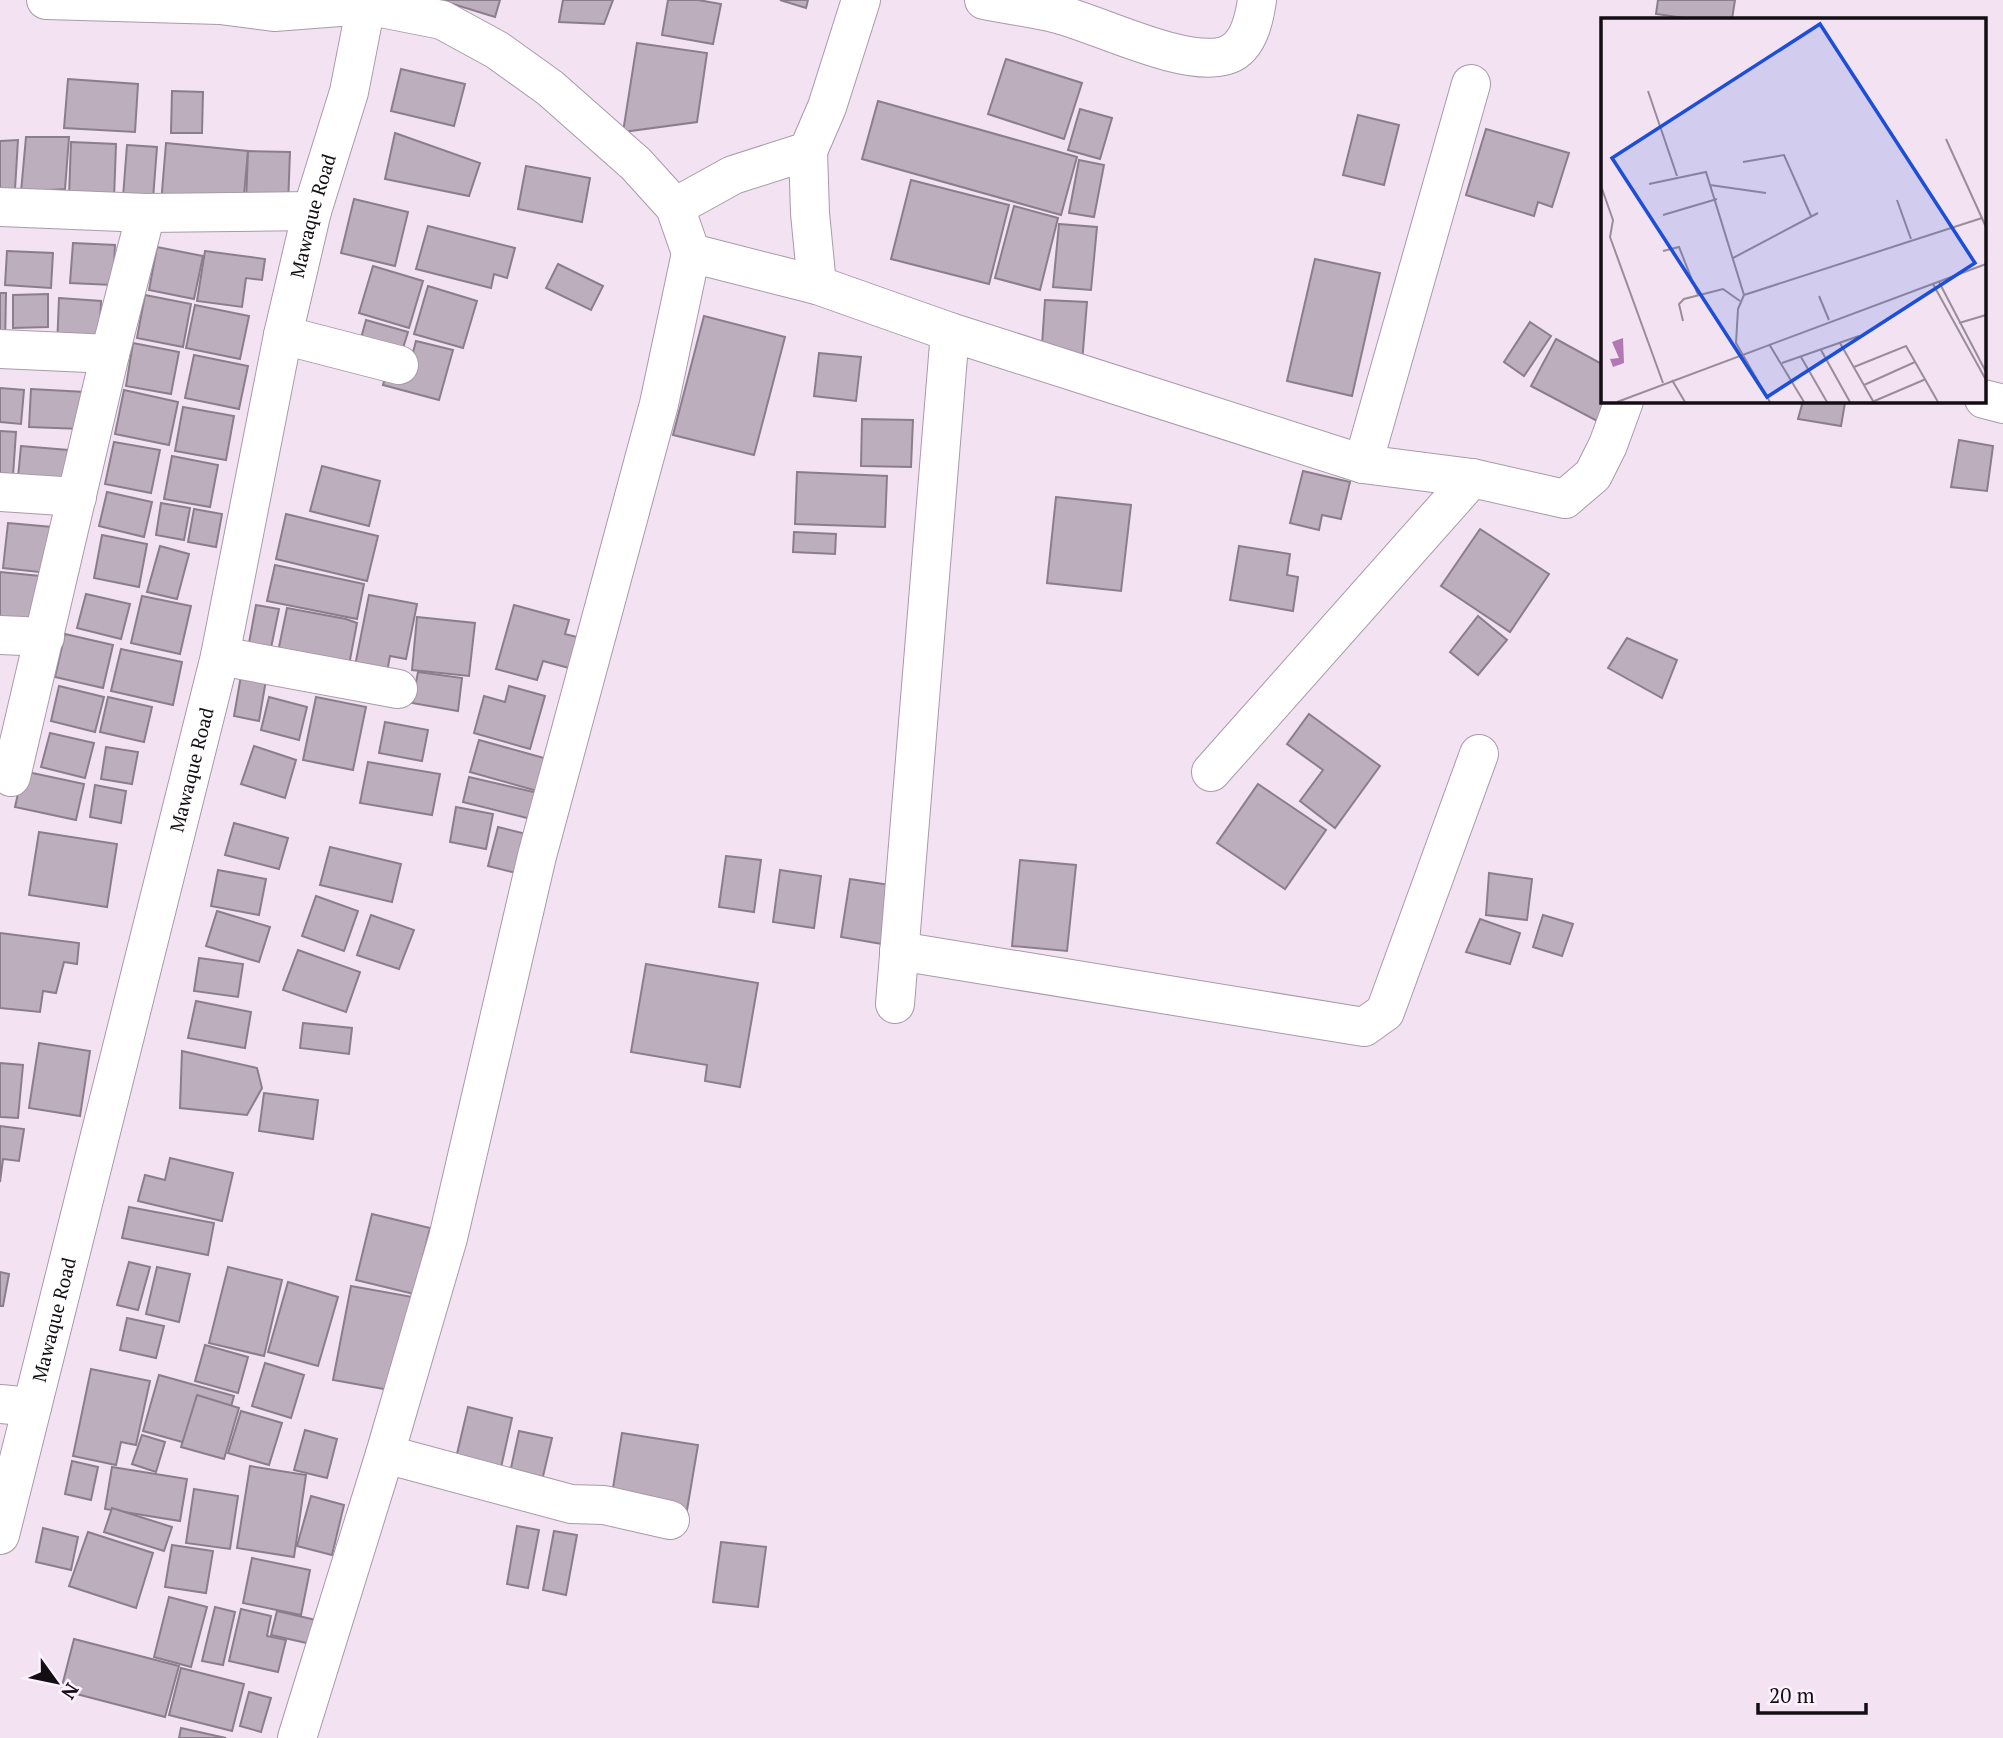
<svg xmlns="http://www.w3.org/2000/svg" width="2003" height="1738" font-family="'PT Serif',serif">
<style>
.building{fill:#bdaebd;stroke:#8b7e8c;stroke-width:2}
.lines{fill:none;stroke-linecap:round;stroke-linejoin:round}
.minor-casing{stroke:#a99aa9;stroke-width:40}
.major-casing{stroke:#a99aa9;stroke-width:40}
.minor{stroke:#fff;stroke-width:38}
.major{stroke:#fff;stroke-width:38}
.labels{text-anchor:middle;stroke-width:5;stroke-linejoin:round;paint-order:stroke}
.street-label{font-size:19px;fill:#130e13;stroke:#fdf1fd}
.inset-road{fill:none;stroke:#998d99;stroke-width:2}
.view{fill:#1d4ed8;fill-opacity:0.15;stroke:#1d4ed8;stroke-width:3.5}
.inset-edge{fill:none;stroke:#130e13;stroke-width:3.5}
</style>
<rect width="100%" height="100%" fill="#f2e2f2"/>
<!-- building -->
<g class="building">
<polygon points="440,0 500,0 495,17"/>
<polygon points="563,0 613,0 604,24 559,22"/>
<polygon points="668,0 698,0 721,4 713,44 662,35"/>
<polygon points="780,0 808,0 806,8"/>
<polygon points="1658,0 1735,0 1732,19 1692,19 1656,14"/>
<polygon points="637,43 707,53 697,122 623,132"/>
<polygon points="1006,59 1082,83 1064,139 988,114"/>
<polygon points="401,69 465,84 454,126 391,111"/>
<polygon points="68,79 138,84 135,132 64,128"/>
<polygon points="172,91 203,92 202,133 171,133"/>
<polygon points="878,101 1077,157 1061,215 862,159"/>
<polygon points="1080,109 1112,118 1100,159 1068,150"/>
<polygon points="1358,115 1399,125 1384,185 1343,175"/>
<polygon points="1486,129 1569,153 1552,207 1538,202 1534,216 1466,195"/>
<polygon points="395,133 480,163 469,196 385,179"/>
<polygon points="26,137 69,137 65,189 21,192"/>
<polygon points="18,140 15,189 0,190 0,141"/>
<polygon points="71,142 116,144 114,199 69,196"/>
<polygon points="166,143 248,151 243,206 161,204"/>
<polygon points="127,145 157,147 153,199 123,197"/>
<polygon points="248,151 290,152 288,205 246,203"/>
<polygon points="1079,160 1104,165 1094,217 1069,213"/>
<polygon points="526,166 590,178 582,222 518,209"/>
<polygon points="911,180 1009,205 989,284 891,259"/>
<polygon points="354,199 408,212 395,266 341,253"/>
<polygon points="1014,206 1058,218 1040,290 995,278"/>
<polygon points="1059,224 1097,227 1091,290 1053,287"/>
<polygon points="428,226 515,248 507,278 494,274 491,288 416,269"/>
<polygon points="73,243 115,245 113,285 70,283"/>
<polygon points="157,247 203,256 194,299 149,290"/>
<polygon points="7,251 53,253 51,288 5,285"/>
<polygon points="205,251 265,259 262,280 246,278 242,307 197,301"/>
<polygon points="1315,259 1380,273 1352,396 1287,381"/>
<polygon points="558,264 603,286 591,310 546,288"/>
<polygon points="373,266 423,281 409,328 359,313"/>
<polygon points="428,286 477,301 463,348 414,334"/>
<polygon points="0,293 6,293 5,345 0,345"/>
<polygon points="48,294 48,327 13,328 13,295"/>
<polygon points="145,295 191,304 183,347 137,338"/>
<polygon points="59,298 101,301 99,350 57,347"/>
<polygon points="1045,300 1087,302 1082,363 1041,360"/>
<polygon points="195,305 249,316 240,359 186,348"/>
<polygon points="704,316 785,337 754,455 673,435"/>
<polygon points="366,320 408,332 399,361 358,349"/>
<polygon points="1530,322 1551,336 1524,376 1504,362"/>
<polygon points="1556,339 1602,364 1602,401 1610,401 1599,422 1531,386"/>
<polygon points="416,341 453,350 439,400 383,385 387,370 407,375"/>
<polygon points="133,343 179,352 171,394 126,386"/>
<polygon points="819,353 861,357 856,401 814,396"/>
<polygon points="194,355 248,366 239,409 185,398"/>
<polygon points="0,388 24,390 21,424 0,422"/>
<polygon points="31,389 85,392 82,429 29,427"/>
<polygon points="124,390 178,402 169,445 115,434"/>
<polygon points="1803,401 1834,401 1845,403 1841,426 1798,419"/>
<polygon points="183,407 234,416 226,460 175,451"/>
<polygon points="862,419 913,420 911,467 861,466"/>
<polygon points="0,431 16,432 12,490 0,489"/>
<polygon points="1959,440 1993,446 1987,491 1951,487"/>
<polygon points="114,442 160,450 151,493 105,484"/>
<polygon points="21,446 68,450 64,492 17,488"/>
<polygon points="172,456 218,465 210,507 164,499"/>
<polygon points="322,466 380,481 369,526 310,511"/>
<polygon points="1303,471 1350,482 1341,519 1322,515 1319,530 1290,523"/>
<polygon points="797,472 887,476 885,527 795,524"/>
<polygon points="107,492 152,502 144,537 99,526"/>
<polygon points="1056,497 1131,505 1121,591 1047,583"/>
<polygon points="161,503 190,508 184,540 156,535"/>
<polygon points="194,509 222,514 216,547 188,542"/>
<polygon points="286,514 378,536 367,581 276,559"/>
<polygon points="8,523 52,527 48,573 3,568"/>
<polygon points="1480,529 1549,574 1510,632 1441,586"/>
<polygon points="794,532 836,534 835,554 793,552"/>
<polygon points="102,535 147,544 139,587 94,578"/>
<polygon points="160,546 189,554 177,599 147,592"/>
<polygon points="1239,546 1290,554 1287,575 1298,577 1293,611 1230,600"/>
<polygon points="275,565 364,584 357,619 267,601"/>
<polygon points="0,572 40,576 36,621 0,618"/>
<polygon points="86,594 130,604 121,639 77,628"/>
<polygon points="369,595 417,604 406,659 390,656 387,672 355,666"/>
<polygon points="142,596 191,606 180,654 131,643"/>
<polygon points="256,605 279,609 271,648 249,643"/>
<polygon points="514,605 569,620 565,634 577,637 569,668 543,661 537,680 496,669"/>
<polygon points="287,608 346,619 357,623 349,665 278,652"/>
<polygon points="1478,616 1507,640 1478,675 1450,652"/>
<polygon points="417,617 475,623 469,676 412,670"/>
<polygon points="65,634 113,645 103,688 55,677"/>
<polygon points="1627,638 1677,660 1662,698 1608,668"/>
<polygon points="121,649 182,662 173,705 111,691"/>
<polygon points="243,664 268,668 259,721 234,716"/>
<polygon points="418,672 462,678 458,711 412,703"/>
<polygon points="59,686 104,697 95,732 51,721"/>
<polygon points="509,686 545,696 530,749 474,733 484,696 505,702"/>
<polygon points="108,697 152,707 144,742 100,732"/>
<polygon points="269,697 307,707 299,740 261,730"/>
<polygon points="316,697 366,707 353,770 303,760"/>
<polygon points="1309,714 1380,766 1335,828 1300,801 1323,770 1287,744"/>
<polygon points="385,722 428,730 422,761 379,753"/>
<polygon points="50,733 94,743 85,778 41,767"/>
<polygon points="479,740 551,760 541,792 470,772"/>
<polygon points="254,746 296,760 285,798 241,784"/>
<polygon points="106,747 138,752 132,784 101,779"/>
<polygon points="368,762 440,774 432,815 360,803"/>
<polygon points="23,771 84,784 76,820 15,807"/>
<polygon points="469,777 542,794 535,820 463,802"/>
<polygon points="1258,784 1326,830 1285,889 1217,843"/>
<polygon points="95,785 126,791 121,823 90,817"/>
<polygon points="456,807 493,814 486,849 450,842"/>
<polygon points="234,823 288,838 279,869 225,855"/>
<polygon points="498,827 530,835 520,874 488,866"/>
<polygon points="39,832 117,844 107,907 29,895"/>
<polygon points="330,847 401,864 392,902 320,885"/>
<polygon points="726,856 761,860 754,912 719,907"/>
<polygon points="1020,860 1076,865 1067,951 1012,946"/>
<polygon points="218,870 266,879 259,915 211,906"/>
<polygon points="780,870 821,876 814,928 773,922"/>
<polygon points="1489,873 1532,879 1527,920 1486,915"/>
<polygon points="850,879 897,886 888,945 841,937"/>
<polygon points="316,896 358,911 344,951 302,936"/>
<polygon points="217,911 270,927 259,962 206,946"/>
<polygon points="371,915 414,930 399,969 357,955"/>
<polygon points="1543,915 1573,924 1562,956 1533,947"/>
<polygon points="1480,919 1520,933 1510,964 1466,952"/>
<polygon points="0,933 79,943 77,964 64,962 56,993 43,991 40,1012 0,1008"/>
<polygon points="298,950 360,972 346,1012 283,990"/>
<polygon points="199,958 243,964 238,997 194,991"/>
<polygon points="646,964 758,983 740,1087 705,1081 707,1065 631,1052"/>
<polygon points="196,1001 251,1012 245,1048 188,1038"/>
<polygon points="303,1023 352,1028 349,1054 300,1048"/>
<polygon points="39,1043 90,1051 80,1116 29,1108"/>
<polygon points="182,1051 257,1068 262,1088 247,1115 180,1108"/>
<polygon points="0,1063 23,1065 18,1118 0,1117"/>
<polygon points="264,1093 318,1100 313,1139 259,1131"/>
<polygon points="0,1126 24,1129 19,1161 3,1159 0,1182"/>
<polygon points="170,1158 233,1173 222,1221 138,1201 145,1175 165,1180"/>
<polygon points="129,1207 214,1223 208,1255 122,1238"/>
<polygon points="372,1214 430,1228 414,1294 356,1280"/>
<polygon points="129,1262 150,1267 138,1310 117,1305"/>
<polygon points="157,1267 190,1274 179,1322 146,1314"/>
<polygon points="228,1267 282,1280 264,1356 209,1343"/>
<polygon points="0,1272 9,1274 3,1306 0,1306"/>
<polygon points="288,1282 338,1297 318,1366 268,1352"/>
<polygon points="351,1286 418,1298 401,1392 333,1380"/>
<polygon points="127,1318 164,1326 156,1358 120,1350"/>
<polygon points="205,1345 248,1357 238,1393 195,1381"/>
<polygon points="265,1363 304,1375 291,1418 252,1406"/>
<polygon points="91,1369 150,1381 136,1445 121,1442 116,1465 73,1456"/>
<polygon points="159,1375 234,1396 218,1452 143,1431"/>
<polygon points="197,1395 239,1408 224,1459 181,1447"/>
<polygon points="468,1407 512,1418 498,1481 453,1471"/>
<polygon points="241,1411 282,1423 269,1465 228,1453"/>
<polygon points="305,1430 337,1439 327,1478 294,1470"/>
<polygon points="519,1431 552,1438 540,1489 508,1482"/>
<polygon points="622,1433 698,1445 686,1516 612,1494"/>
<polygon points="142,1435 165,1442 156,1472 132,1464"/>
<polygon points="72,1461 98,1467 91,1500 65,1494"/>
<polygon points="250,1466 306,1475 294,1557 237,1548"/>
<polygon points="112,1467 187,1479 180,1521 105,1509"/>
<polygon points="194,1489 238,1496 230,1549 186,1543"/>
<polygon points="311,1496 344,1505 332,1555 297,1546"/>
<polygon points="112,1508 172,1527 164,1551 104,1532"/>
<polygon points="517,1526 539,1530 528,1588 507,1584"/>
<polygon points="43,1528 78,1537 71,1570 36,1562"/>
<polygon points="554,1531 577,1535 566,1595 543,1590"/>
<polygon points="88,1532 153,1553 136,1608 69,1586"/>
<polygon points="721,1542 766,1547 758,1607 713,1602"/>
<polygon points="172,1545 213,1551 206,1593 165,1587"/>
<polygon points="252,1558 310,1570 301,1615 243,1603"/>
<polygon points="169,1597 207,1607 191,1667 154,1657"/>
<polygon points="215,1607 235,1612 223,1665 202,1661"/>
<polygon points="241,1609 271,1616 267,1636 286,1640 278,1672 229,1661"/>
<polygon points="277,1611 316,1620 311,1644 271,1635"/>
<polygon points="74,1639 179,1666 165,1717 61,1690"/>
<polygon points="181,1668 244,1684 232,1731 169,1715"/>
<polygon points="249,1692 271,1698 261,1732 240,1726"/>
<polygon points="181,1728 226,1738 179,1738"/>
</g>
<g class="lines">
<!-- minor casing -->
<g class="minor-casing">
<g id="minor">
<polyline points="46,0 220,5 274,12 366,5 442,20 497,50 550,88 636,164 675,207 691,253 817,285 950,332 1363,464 1472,478 1565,499 1593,475 1608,445 1624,401"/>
<path d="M984 0C1008 5 1034 8 1058 14 1100 25 1183 67 1224 56 1248 50 1254 21 1257 0"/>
<polyline points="808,151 810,213 817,285"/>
<polyline points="0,207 146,213 312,211"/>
<polyline points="675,207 733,175 808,151 827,107 861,0"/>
<polyline points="283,335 399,365"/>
<polyline points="0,349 110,354"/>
<polyline points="1984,399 2003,404"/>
<polyline points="1363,464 1471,84"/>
<polyline points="0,492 77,497"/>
<polyline points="0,635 45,637"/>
<polyline points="220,656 398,689"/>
<polyline points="1211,772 1472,478"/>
<polyline points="11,777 110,354 146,213"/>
<polyline points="899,951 1364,1027 1385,1012 1479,754"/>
<polyline points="895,1004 950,332"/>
<polyline points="0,1404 32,1407"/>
<polyline points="385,1454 571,1504 604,1505 670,1520"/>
<polyline points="297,1738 385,1454 448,1238 537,856 659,404 691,253"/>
</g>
</g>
<!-- major casing -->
<g class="major-casing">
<g id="major">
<path id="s1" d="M0 1535 220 656 283 335 312 211 349 92 367 0"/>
</g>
</g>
<!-- minor -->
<use href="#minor" class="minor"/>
<!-- major -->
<use href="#major" class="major"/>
</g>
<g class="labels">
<!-- street labels -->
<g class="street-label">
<text dy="7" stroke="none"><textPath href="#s1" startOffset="1356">Mawaque Road</textPath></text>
<text dy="7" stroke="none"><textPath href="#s1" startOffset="789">Mawaque Road</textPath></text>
<text dy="7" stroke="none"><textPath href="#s1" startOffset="222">Mawaque Road</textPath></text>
</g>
</g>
<!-- overview -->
<g transform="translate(1601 18)">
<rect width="385" height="385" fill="#f2e2f2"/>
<path d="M22 320 23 345 12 349 9 341 18 340 11 324Z" fill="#b178b3"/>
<path class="inset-road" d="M47 73 76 158M345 121 385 209M142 144 183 137 210 198M48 166 105 154 143 277 137 291 135 325 169 384M109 167 165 175M0 168 12 202 9 219 62 365M296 182 310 221M62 197 116 181M62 233 78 229 97 277M132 240 217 195M338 264 385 354M332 266 385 362M143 277 381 200M218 278 228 302M82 303 78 286 83 281 122 271 139 283M358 305 385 297M239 325 272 383M168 326 203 384M220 332 249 384M200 339 226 384M181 345 258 318M253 349 305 328 337 384M71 362 84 384M263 367 314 344M16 384 385 246M271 384 325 361"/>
<path class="view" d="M219 6 374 245 166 379 11 140Z"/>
<rect width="385" height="385" class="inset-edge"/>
</g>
<!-- north arrow -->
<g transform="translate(56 1682) rotate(123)" stroke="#fdf1fd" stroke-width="5" paint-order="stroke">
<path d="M0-5L12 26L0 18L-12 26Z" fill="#130e13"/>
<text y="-10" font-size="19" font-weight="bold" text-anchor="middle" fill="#130e13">N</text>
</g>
<!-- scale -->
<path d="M1758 1703v10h108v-10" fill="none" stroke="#130e13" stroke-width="3.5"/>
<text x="1769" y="1703" font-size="21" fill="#130e13" stroke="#fdf1fd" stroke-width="5" paint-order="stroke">20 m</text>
</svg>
